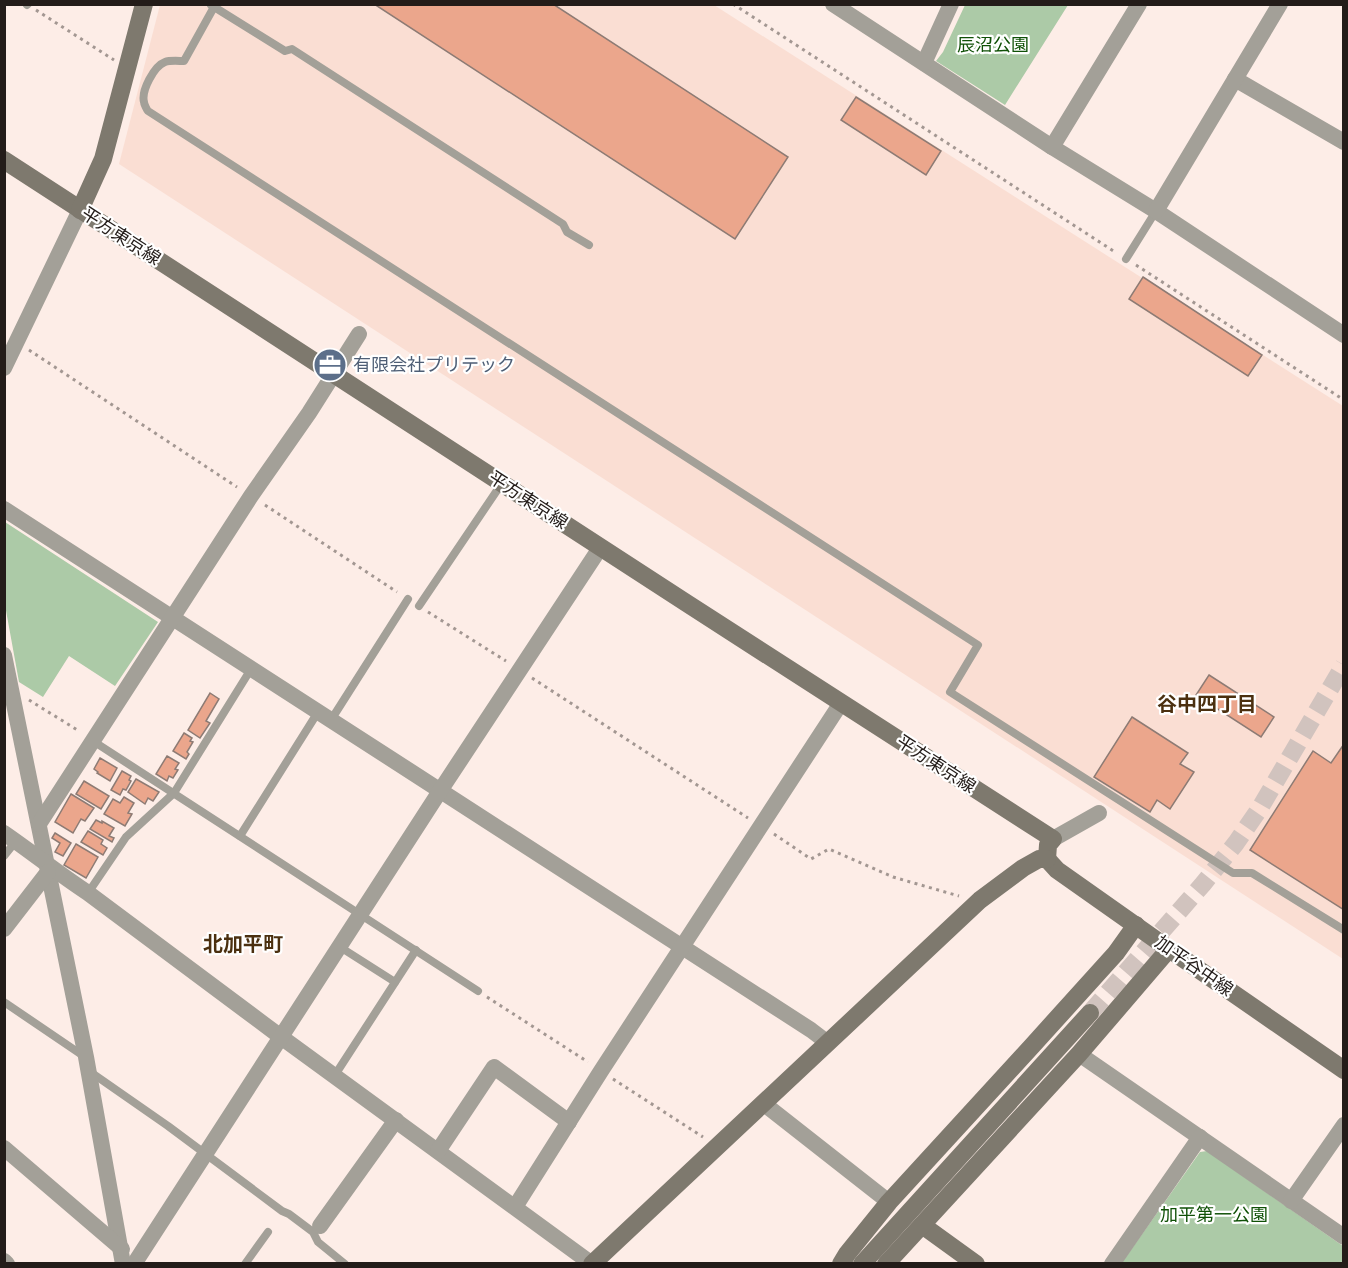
<svg xmlns="http://www.w3.org/2000/svg" width="1348" height="1268" font-family="'Work Sans','Noto Sans JP',sans-serif">
<style>
.built{fill:#faded3}
.green{fill:#accaa7}
.building{fill:#eba68c;stroke:#8d7b74;stroke-width:1.5}
.lines{fill:none;stroke-linecap:round;stroke-linejoin:round}
.secondary-tunnel{stroke:#d1c3be;stroke-width:18;stroke-dasharray:18 9;stroke-linecap:butt}
.path{stroke:#a39792;stroke-width:3;stroke-dasharray:3 4.5;stroke-linecap:butt}
.lane{stroke:#a3a098;stroke-width:8}
.street{stroke:#a3a098;stroke-width:16}
.secondary{stroke:#7e796e;stroke-width:18}
.labels{text-anchor:middle;stroke-width:4.5;stroke-linejoin:round;paint-order:stroke}
.park-label{font-size:18px;fill:#0f5006;stroke:#fff}
.street-label{font-size:18px;fill:#231c19;stroke:#fff}
.service-label{font-size:18px;fill:#4e5e75;stroke:#fff;text-anchor:start}
.neighbourhood-label{font-size:20px;font-weight:bold;fill:#4b3010;stroke:#fff}
</style>
<rect width="100%" height="100%" fill="#fdede7"/>
<!-- built -->
<polygon class="built" points="160,5 714,5 1343,406 1343,959 119,164"/>
<!-- green -->
<g class="green">
<polygon points="965,5 1068,5 1005,105 936,61 943,52"/>
<polygon points="5,522 158,622 115,686 69,656 43,697 19,682 5,605"/>
<polygon points="1207,1151 1343,1246 1343,1263 1121,1264 1200,1152"/>
</g>
<!-- building -->
<g class="building">
<polygon points="374,4 553,4 788,157 735,239"/>
<polygon points="856,97 941,151 926,175 841,120"/>
<polygon points="1143,277 1262,355 1248,376 1129,299"/>
<polygon points="1209,675 1274,717 1261,737 1196,695"/>
<polygon points="210,693 219,699 206,721 210,723 200,738 188,730"/>
<polygon points="1132,717 1188,753 1180,764 1194,772 1170,809 1157,800 1150,812 1094,777"/>
<polygon points="184,733 192,738 190,741 193,742 187,752 189,754 186,759 173,751"/>
<polygon points="1344,744 1344,910 1250,850 1313,751 1331,763"/>
<polygon points="167,756 179,763 175,769 178,770 173,778 169,776 167,781 156,774"/>
<polygon points="100,758 117,768 110,781 97,773 98,772 94,769"/>
<polygon points="122,771 131,776 129,780 131,781 126,790 123,789 120,795 111,790"/>
<polygon points="136,779 159,792 153,801 148,798 145,804 128,792"/>
<polygon points="84,781 109,796 101,809 76,794"/>
<polygon points="71,794 94,808 85,821 81,819 73,833 55,822"/>
<polygon points="124,797 134,803 128,813 132,814 125,826 104,814 113,799 120,803"/>
<polygon points="96,820 102,823 102,821 114,828 109,836 114,838 112,842 90,829"/>
<polygon points="88,831 103,840 101,844 107,848 103,855 81,842"/>
<polygon points="55,833 71,843 63,856 55,852 60,843 52,838"/>
<polygon points="76,844 98,857 86,878 64,865"/>
</g>
<g class="lines">
<!-- secondary-tunnel -->
<polyline class="secondary-tunnel" points="1090,1013 1203,884 1236,843 1260,808 1344,665"/>
<!-- path -->
<g class="path">
<polyline points="733,4 1115,252"/>
<polyline points="36,10 114,60"/>
<polyline points="1136,265 1344,400"/>
<polyline points="29,350 237,487"/>
<polyline points="265,505 397,592"/>
<polyline points="428,612 506,661"/>
<polyline points="532,678 748,818"/>
<polyline points="29,700 79,731"/>
<polyline points="774,834 811,859 829,849 893,877 959,896"/>
<polyline points="487,997 588,1062"/>
<polyline points="613,1079 703,1137"/>
</g>
<!-- lane -->
<g class="lane">
<polyline points="27,5 28,4"/>
<polyline points="211,5 285,51 292,49 563,224 567,232 589,245"/>
<path d="M214 7 184 61C179 61 170 60 165 62 154 66 141 91 144 102 144 104 147 110 148 111L978 645 950 692 1233 873H1252L1344 930"/>
<polyline points="1126,259 1156,211"/>
<polyline points="419,606 502,483"/>
<polyline points="331,720 408,599"/>
<polyline points="93,741 478,991"/>
<polyline points="240,836 318,712"/>
<polyline points="4,856 16,841"/>
<polyline points="88,893 126,837 174,793 251,669"/>
<polyline points="340,947 395,982"/>
<polyline points="4,1002 85,1057"/>
<polyline points="89,1071 168,1126 282,1211 289,1214 313,1232 318,1242 345,1264"/>
<polyline points="335,1075 416,950"/>
<polyline points="245,1264 268,1232"/>
</g>
<!-- street -->
<g class="street">
<polyline points="833,4 1052,147 1156,211 1344,335"/>
<polyline points="924,63 951,4"/>
<polyline points="1235,79 1344,142"/>
<polyline points="1052,147 1139,4"/>
<polyline points="1156,211 1280,4"/>
<polyline points="4,368 80,210"/>
<polyline points="4,509 811,1030 828,1043"/>
<polyline points="4,655 86,1057 123,1264"/>
<polyline points="39,824 251,496 309,413 359,334"/>
<path d="M4 833C33 853 59 874 88 893L281 1037 592 1264"/>
<polyline points="1053,839 1099,813"/>
<polyline points="4,929 48,872"/>
<polyline points="1079,1054 1344,1237"/>
<polyline points="763,1103 889,1202"/>
<polyline points="4,1148 122,1249"/>
<polyline points="438,1151 494,1067 569,1122"/>
<polyline points="1291,1201 1344,1125"/>
<polyline points="515,1207 601,1071 841,703"/>
<polyline points="320,1226 396,1120"/>
<polyline points="4,1261 7,1264"/>
<polyline points="136,1261 440,791 600,548"/>
<polyline points="1112,1264 1200,1137"/>
</g>
<!-- secondary -->
<g class="secondary">
<polyline points="4,160 688,604 1053,839 1048,845 1047,859"/>
<polyline points="80,210 103,159 144,4"/>
<polyline points="1047,859 1057,870 1169,949 1344,1070"/>
<polyline points="922,1225 976,1264"/>
<polyline points="592,1264 980,900 1023,868 1039,859 1047,859"/>
<polyline points="841,1264 847,1254 889,1202 1032,1046 1116,953 1136,925"/>
<polyline points="862,1264 1090,1013"/>
<polyline points="886,1264 1079,1054 1169,949"/>
</g>
</g>
<!-- icons -->
<defs>
<g id="office-disc" transform="scale(1.725)"><circle r="9.5" fill="#5c6f8a" stroke="#fff"/><path d="M-6-3h4V-5.5h4V-3h4V5H-6ZM-1-4.5V-3h2v-1.5ZM-6 0V1H6V0Z" fill="#fff"/></g>
</defs>
<g fill-rule="evenodd">
<use href="#office-disc" x="330" y="365"/>
</g>
<g class="labels">
<!-- park labels -->
<g class="park-label">
<text x="993" y="51">辰沼公園</text>
<text x="1214" y="1221">加平第一公園</text>
</g>
<!-- street labels -->
<g class="street-label">
<text transform="translate(121 236) rotate(33)" y="6">平方東京線</text>
<text transform="translate(528 500) rotate(33)" y="6">平方東京線</text>
<text transform="translate(936 764) rotate(33)" y="6">平方東京線</text>
<text transform="translate(1194 966) rotate(35)" y="6">加平谷中線</text>
</g>
<!-- service labels -->
<g class="service-label">
<text x="353" y="371">有限会社プリテック</text>
</g>
<!-- neighbourhood labels -->
<g class="neighbourhood-label">
<text x="1207" y="711">谷中四丁目</text>
<text x="243" y="951">北加平町</text>
</g>
</g>
<!-- border -->
<rect width="1348" height="1268" fill="none" stroke="#231c19" stroke-width="12"/>
</svg>
